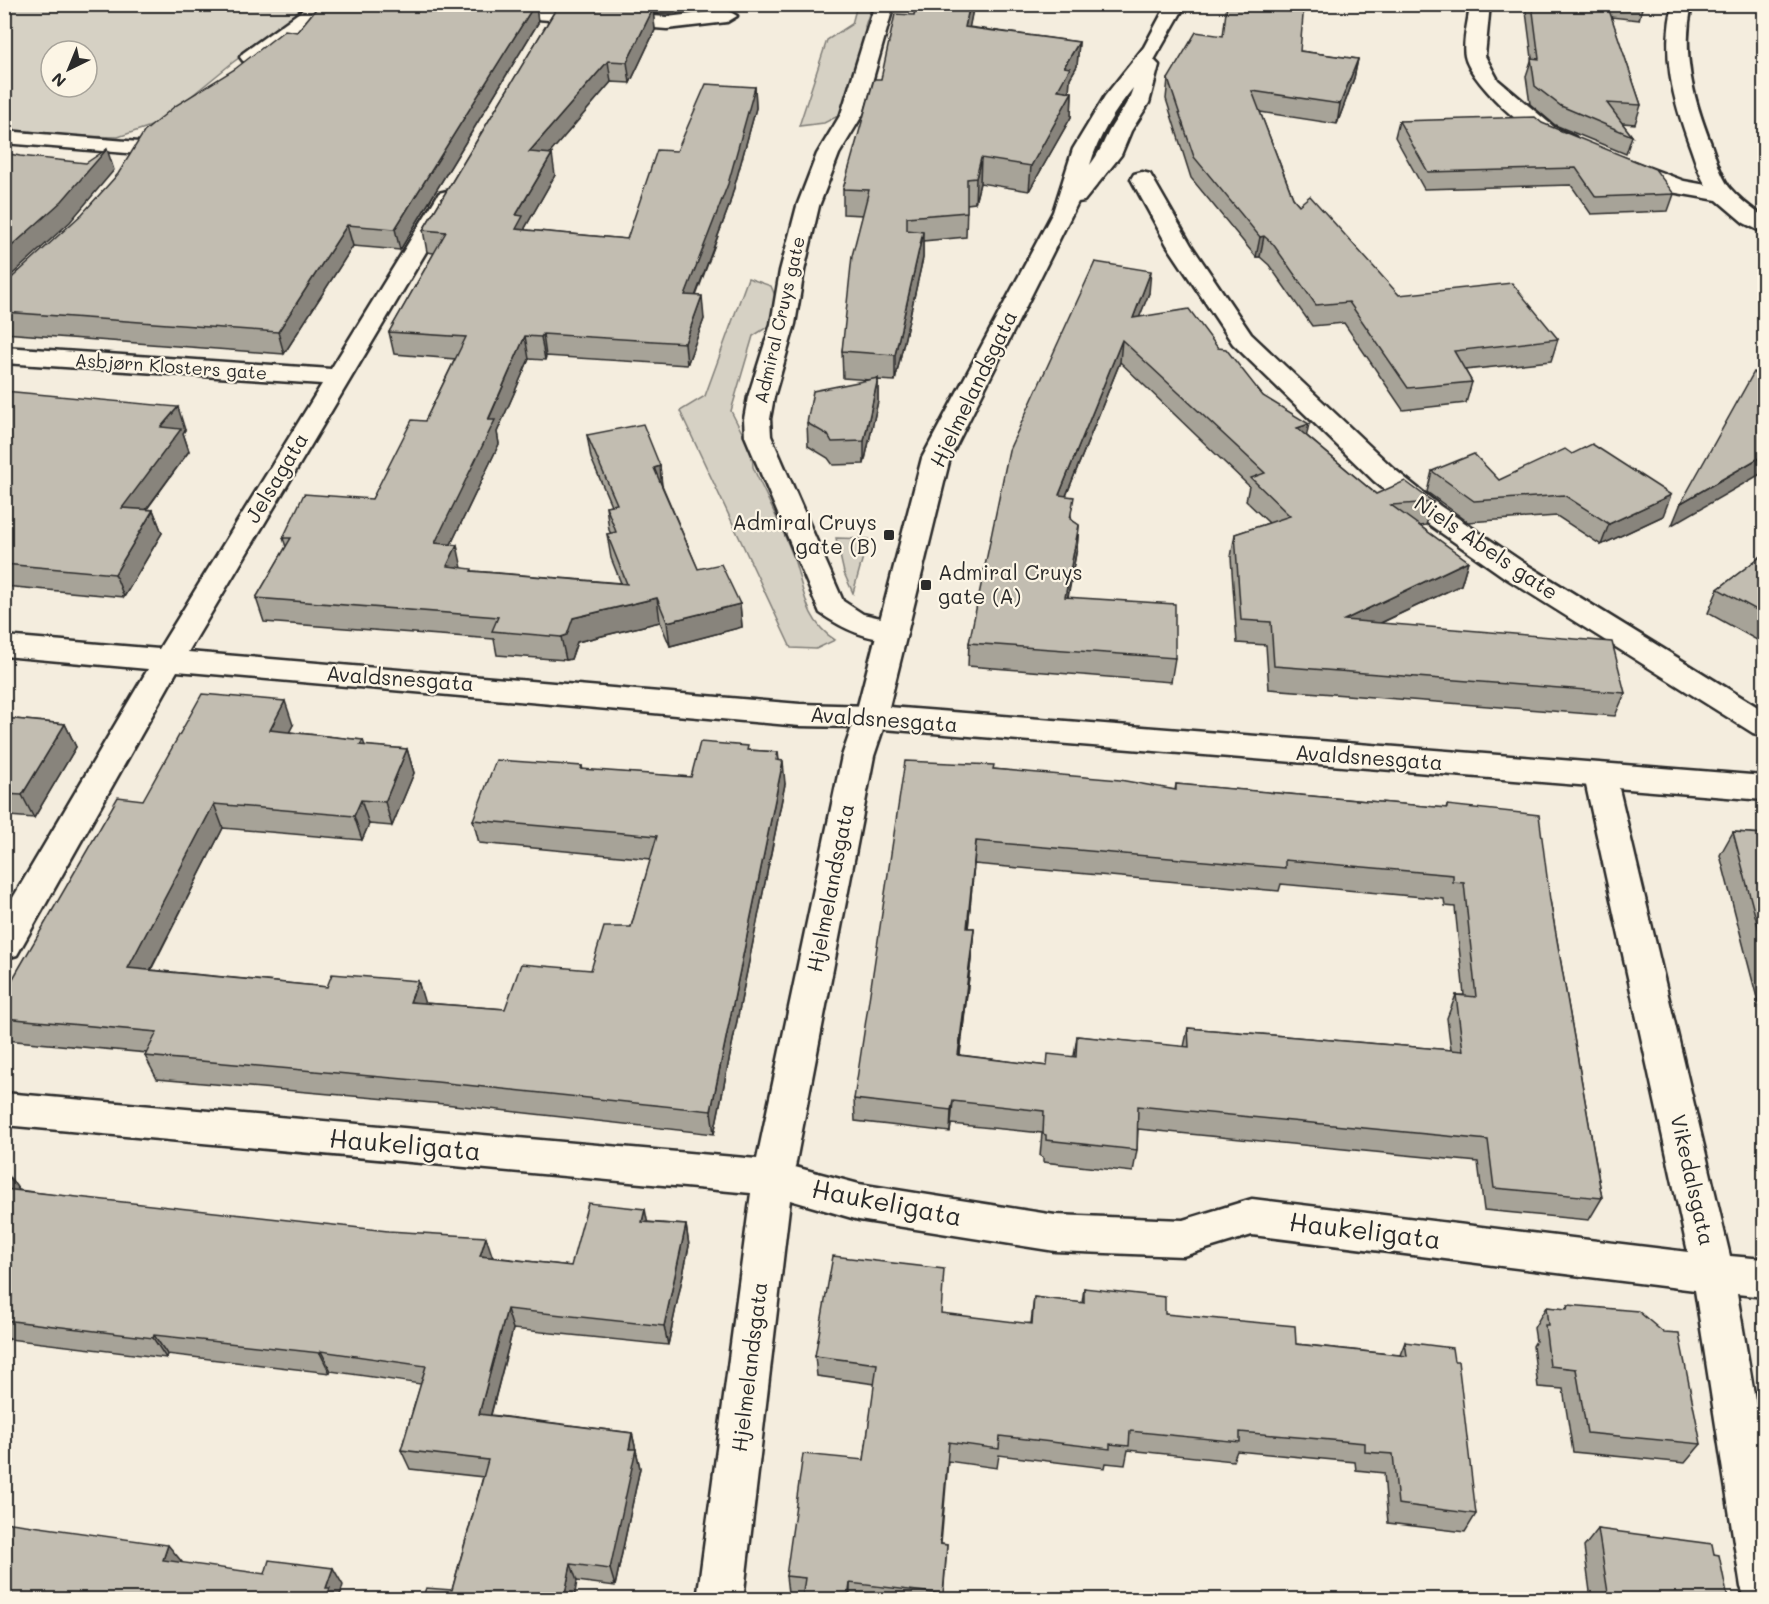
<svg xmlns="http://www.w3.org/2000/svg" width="1769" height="1604" font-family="Mali,sans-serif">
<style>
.green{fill:#d6d1c4;stroke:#807e78;stroke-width:1.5;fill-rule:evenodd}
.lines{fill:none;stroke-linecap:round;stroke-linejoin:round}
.street-casing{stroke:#2b2b2b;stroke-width:5}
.secondary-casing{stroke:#2b2b2b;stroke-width:5}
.street{fill:#fcf5e5;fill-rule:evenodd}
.secondary{fill:#fcf5e5;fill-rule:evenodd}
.wall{fill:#a7a398;stroke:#2b2b2b;stroke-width:1.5;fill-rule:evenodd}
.shaded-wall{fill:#88847c;stroke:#2b2b2b;stroke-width:1.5}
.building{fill:#c2bdb1;stroke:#2b2b2b;stroke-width:1.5;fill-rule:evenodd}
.poi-dot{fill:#2b2b2b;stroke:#fcf5e5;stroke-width:2}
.labels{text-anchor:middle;stroke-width:4.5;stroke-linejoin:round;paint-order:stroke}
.far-street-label{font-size:18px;fill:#2b2b2b;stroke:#fcf5e5}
.street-label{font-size:21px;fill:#2b2b2b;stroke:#fcf5e5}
.poi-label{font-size:21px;fill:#2b2b2b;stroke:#fcf5e5;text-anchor:end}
.near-street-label{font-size:26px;fill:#2b2b2b;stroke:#fcf5e5}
</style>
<rect width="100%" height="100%" fill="#f4edde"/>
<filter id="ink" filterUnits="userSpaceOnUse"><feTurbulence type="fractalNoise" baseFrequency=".0167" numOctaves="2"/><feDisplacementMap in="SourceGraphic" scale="12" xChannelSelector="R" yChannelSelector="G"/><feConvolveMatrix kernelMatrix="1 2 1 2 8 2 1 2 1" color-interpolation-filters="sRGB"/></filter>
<g filter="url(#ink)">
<!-- green -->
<g class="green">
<path d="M5 5H311L232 63 157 124 118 137 76 136 5 129ZM51 51H87V87H51Z"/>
<polygon points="857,5 872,5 865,26 867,40 842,114 824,123 799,126 827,40 852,24"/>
<path d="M748 278 771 286 776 298 775 310 769 326 753 336 731 411 752 452 753 467C766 497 782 526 793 556 804 588 804 620 835 640L816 649 791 648 680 411 705 396Z"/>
<polygon points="836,538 868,539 853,593 844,573"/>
</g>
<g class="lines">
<!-- street casing -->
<g class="street-casing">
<g id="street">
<polygon points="311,4 333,4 257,61 243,61 240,57 243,53"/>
<path d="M875 4H894L863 114 839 154 819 206 804 271 795 324 774 397 770 419 771 436 843 601 863 614 903 623 907 630 903 637C874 645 842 628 820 613L745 436 744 419 748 397 771 324 780 271 797 206 817 154 841 114Z"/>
<path d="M1470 4H1490L1485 56 1498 80 1554 127 1575 137 1578 142 1575 147C1546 154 1470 84 1465 56 1462 41 1469 20 1470 4Z"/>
<path d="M1673 4H1692C1681 54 1693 98 1711 144 1716 159 1720 174 1729 187 1739 199 1751 208 1764 217V233L1744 223 1717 200 1671 192 1615 170 1612 165 1615 160 1623 158 1684 181 1706 185C1698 173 1695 159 1690 146 1673 99 1661 55 1673 4Z"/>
<polygon points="492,5 667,17 727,10 737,16 727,22 667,29 485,15 482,11 485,7"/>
<polygon points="4,131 139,142 147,143 150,148 147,153 139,154 4,143"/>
<polygon points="1142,172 1150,174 1153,179 1191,245 1251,334 1394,469 1440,506 1524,563 1764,711 1764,736 1753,733 1504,577 1420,518 1374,481 1233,344 1167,245 1131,179 1134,174"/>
<polygon points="447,191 455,193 458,198 188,652 800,704 871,706 882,709 887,717 874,756 795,1167 859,1184 1055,1215 1183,1220 1252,1199 1688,1252 1584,776 1588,768 1600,764 1612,768 1616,776 1730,1256 1764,1259 1764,1297 1737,1294 1764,1453 1764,1600 1746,1600 1741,1587 1695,1290 1252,1235 1183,1256 1055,1251 859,1220 790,1200 743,1600 697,1600 751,1193 4,1125 4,1093 757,1159 842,756 852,727 800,726 177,671 17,955 4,959 4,913 148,669 4,656 4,636 159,649 322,384 4,363 4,347 331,369 436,198 439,193"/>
</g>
</g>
<!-- secondary casing -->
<g class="secondary-casing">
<path id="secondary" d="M1167 4H1186L1154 60 1159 65 1149 103 1131 131 1121 155 1084 201 1078 202 950 458 889 707 1764 776V800L871 728 860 725 855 717 922 458 1053 212 1073 149 1105 96 1144 47ZM1133 88C1128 105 1118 115 1109 131 1103 143 1099 154 1090 165 1098 137 1115 110 1133 88Z"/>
</g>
<!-- street -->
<use href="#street" class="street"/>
<!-- secondary -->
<use href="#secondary" class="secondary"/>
</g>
<!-- wall -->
<g class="wall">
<polygon points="320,4 550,4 548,7 536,6 538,23 400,250 353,246 284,354 4,333 4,285 297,32"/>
<polygon points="559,4 718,4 716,9 677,14 653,13 655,30 630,83 611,82 549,154 555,175 525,228 525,230 627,239 677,151 755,87 756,108 729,206 696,296 704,319 687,365 546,356 545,360 529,359 497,432 499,444 451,544 462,568 473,571 621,583 611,558 607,534 611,534 609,530 606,506 611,505 591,458 587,435 660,466 662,485 698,569 740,604 742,627 670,646 660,622 577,642 571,659 566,660 497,655 494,639 264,622 256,598 286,547 283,538 372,499 425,421 455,359 394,354 389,332 434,253 427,252 423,230"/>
<polygon points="917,4 974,4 969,27 1079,42 1077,66 1070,78 1069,92 1072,92 1071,117 1029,191 980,183 975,203 967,204 966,237 923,241 923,258 895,381 878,380 878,401 864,464 833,465 828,458 808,446 807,423 871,380 843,378 842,351 863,215 843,214 843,189 881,79 914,15"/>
<polygon points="1525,4 1643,4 1639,20 1611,17 1641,105 1635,124 1622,123 1632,136 1626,154 1555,125 1530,104 1526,76 1532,58"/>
<polygon points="1223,36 1300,51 1358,59 1354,78 1337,124 1260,112 1293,198 1299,205 1399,295 1558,339 1551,361 1465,370 1472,382 1466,403 1403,410 1344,323 1312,326 1269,265 1260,257 1256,257 1191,178 1166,99 1168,79"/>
<polygon points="1399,121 1674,194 1668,211 1591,214 1571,185 1424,189 1395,137"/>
<polygon points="1095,262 1149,293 1139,317 1218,348 1263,396 1307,436 1376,494 1433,502 1426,525 1420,526 1468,561 1461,585 1381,623 1625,693 1615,716 1269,689 1266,645 1237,643 1231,557 1235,534 1269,523 1246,501 1249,486 1120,362 1066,496 1072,520 1079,525 1077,548 1068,598 1175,658 1171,682 968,666 969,643"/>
<polygon points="4,391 185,430 183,433 189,451 147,509 153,510 162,533 124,597 4,586"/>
<polygon points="1432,471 1499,480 1663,516 1601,545 1557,516 1468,522 1427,492"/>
<polygon points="1764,554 1764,644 1708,613 1718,589"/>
<polygon points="4,718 65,724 76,747 34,818 9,816 4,823"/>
<polygon points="293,725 289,732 363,740 365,746 407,749 414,773 392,826 369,824 362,840 223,828 151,970 327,987 418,981 424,1003 505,1009 591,970 631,927 651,859 479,843 473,820 582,766 583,770 691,777 749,750 778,752 779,760 785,784 714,1134 444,1104 157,1079 145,1056 147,1053 5,1040 4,1038 4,994 143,800"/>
<path d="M993 769 1175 790 1176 784 1446 808 1447 805 1550 900 1602 1198 1589 1220 1484 1210 1478 1162 1138 1129 1137 1150 1133 1172 1043 1162V1157L1040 1156 1042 1133 951 1124 950 1132 855 1121 854 1099ZM974 864 1279 891 1281 884 1444 899 1445 906 1455 907 1464 995H1456L1447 1018 1451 1050 1188 1028 1184 1047 1077 1036 1074 1056 1047 1066 960 1055 972 951 974 928H968Z"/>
<polygon points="1733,832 1764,834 1764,1025 1720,855"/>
<polygon points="4,1172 19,1190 493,1257 571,1266 647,1222 686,1225 689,1246 668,1345 513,1329 491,1415 632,1433 640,1468 615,1586 577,1581 452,1590 483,1477 410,1469 401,1450 421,1384 331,1371 330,1373 167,1354 166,1358 9,1339 4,1348"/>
<polygon points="1084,1288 1165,1314 1296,1344 1400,1355 1405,1342 1476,1514 1465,1532 1388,1523 1384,1473 1356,1470 1355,1462 1237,1451 1233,1461 1128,1450 1125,1465 1106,1463 1105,1468 999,1455 997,1468 948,1461 941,1544 947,1545 943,1599 802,1599 802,1595 788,1593 786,1576 864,1460 875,1384 817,1376 815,1356 1031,1323 1034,1297 1082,1303"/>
<polygon points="1568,1305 1701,1444 1685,1463 1573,1452 1563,1389 1538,1387 1533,1346 1536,1341 1534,1328 1546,1307 1565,1309"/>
<polygon points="1598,1529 1714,1554 1728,1599 1591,1599 1584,1547"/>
</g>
<!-- shaded-wall -->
<g class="shaded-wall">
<polygon points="535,4 536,4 538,23 400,250 395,229"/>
<polygon points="676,4 718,4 716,9 677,14"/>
<polygon points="970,4 974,4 965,50 965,27"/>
<polygon points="653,9 655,30 630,83 627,62"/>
<polygon points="1079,42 1077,66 1070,78 1069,92 1058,90 1064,67"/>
<polygon points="1358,59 1354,78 1337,124 1340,104"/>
<polygon points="608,61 611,82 532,174 529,152"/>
<polygon points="755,87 756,108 729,206 687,318 685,295"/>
<polygon points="1072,92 1071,117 1029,191 1031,166"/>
<polygon points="107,149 114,170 70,222 4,282 4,253"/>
<polygon points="552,154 555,175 525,228 526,238 516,229 516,215"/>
<polygon points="981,158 980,183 975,203 976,178"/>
<polygon points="347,225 353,246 284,354 278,332"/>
<polygon points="923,232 923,258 895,381 895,355"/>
<polygon points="1264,236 1260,257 1256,257 1260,237"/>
<polygon points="1151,271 1149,293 1130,341 1133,318"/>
<polygon points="702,296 704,319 687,365 685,343"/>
<polygon points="543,334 546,356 545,360 541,337"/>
<polygon points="525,336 529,359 497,432 499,444 440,567 435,543"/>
<polygon points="1122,340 1120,362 1057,518 1059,495"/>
<polygon points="878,378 878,401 864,464 864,441"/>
<polygon points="178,407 185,430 183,433 189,451 131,530 122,508 161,427"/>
<polygon points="1309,424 1304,447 1297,428"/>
<polygon points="1764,455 1764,472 1672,525 1681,503"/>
<polygon points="660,466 662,490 654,468"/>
<polygon points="1671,495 1663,516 1601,545 1609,524"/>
<polygon points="153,510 162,533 124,597 115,574"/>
<polygon points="1079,525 1077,548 1063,621 1065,597"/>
<polygon points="457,545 462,568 447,566"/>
<polygon points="1468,561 1461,585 1338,643 1344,620"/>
<polygon points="657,598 660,622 577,642 571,659 566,660 561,637 573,618"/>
<polygon points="740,604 742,627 670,646 667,622"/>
<polygon points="285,701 293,725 278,754 270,730"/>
<polygon points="65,724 76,747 34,818 22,795"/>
<polygon points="407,749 414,773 392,826 385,802"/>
<polygon points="783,761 785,784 714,1134 711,1111"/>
<polygon points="361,800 369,824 362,840 354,816"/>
<polygon points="214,804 223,828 140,990 128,968"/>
<polygon points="4,807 9,816 4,823"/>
<polygon points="976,841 974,864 966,951 967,928"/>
<polygon points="974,928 972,951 957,1077 958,1055"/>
<polygon points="418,981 425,1004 410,1002"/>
<polygon points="953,1101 951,1124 950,1132 951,1110"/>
<polygon points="6,1172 21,1193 4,1197 4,1176"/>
<polygon points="645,1209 649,1230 642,1222"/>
<polygon points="686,1225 689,1246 668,1345 664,1326"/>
<polygon points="486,1237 493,1258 480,1256"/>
<polygon points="507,1309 513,1329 486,1433 479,1414"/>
<polygon points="4,1333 9,1339 4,1348"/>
<polygon points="154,1335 167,1354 166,1358 153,1338"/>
<polygon points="321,1351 331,1371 330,1373 320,1353"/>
<polygon points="632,1433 640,1468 615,1586 610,1569"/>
<polygon points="168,1545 182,1562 176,1578 163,1560"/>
<polygon points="571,1564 577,1581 574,1599 564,1599"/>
<polygon points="333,1568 343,1585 339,1599 326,1599 326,1588"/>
<polygon points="850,1583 850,1599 848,1599"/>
</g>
<!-- building -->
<g class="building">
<polygon points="320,4 535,4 395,229 347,225 278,332 4,312 4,285 82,214 118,174 144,132 175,106 235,69 285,30 297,32"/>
<polygon points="559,4 653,9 627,62 608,61 529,152 552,154 516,215 523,216 516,229 627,239 657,150 677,151 706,84 755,87 728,184 685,295 702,296 685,343 543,334 541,337 525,336 488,420 495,420 435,543 457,545 447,566 472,569 471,571 627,584 607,534 616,532 606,506 617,504 587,435 643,424 660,466 654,468 698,569 721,564 740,604 667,622 657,598 573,618 567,635 561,637 492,631 498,617 256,598 291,538 283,538 304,494 372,499 412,420 425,421 466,337 389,332 446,232 423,230"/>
<polygon points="917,4 970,4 965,27 1079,42 1064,67 1070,68 1058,90 1072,92 1031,166 981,158 976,178 967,179 967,212 907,217 907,230 923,232 895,355 842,351 852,256 869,190 843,189 874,79 881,79 895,14 914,15"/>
<polygon points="1227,4 1304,4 1300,51 1358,59 1340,104 1252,91 1293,198 1299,205 1310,196 1399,295 1512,283 1558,339 1454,351 1472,382 1408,388 1349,302 1316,305 1273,244 1264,236 1260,237 1194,157 1168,79 1196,32 1223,36"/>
<polygon points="1532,4 1607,4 1641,105 1607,103 1632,136 1561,106 1535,86 1531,58 1539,59"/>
<polygon points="1535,117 1542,123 1655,169 1674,194 1596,197 1576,168 1428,172 1399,121"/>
<polygon points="107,149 62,201 4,253 4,153 20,156 86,163"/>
<polygon points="1095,262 1151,271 1133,318 1189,309 1218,348 1226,349 1263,396 1309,424 1297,428 1376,494 1405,481 1433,502 1391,505 1468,561 1344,620 1612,642 1625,693 1274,666 1271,622 1241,620 1235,534 1290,516 1251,478 1265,473 1122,340 1059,495 1074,497 1070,519 1079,525 1065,597 1175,604 1175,658 969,643 1009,450"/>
<polygon points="1754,372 1764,375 1764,455 1681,503"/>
<polygon points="878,378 864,441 832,442 828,435 807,423 813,391"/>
<polygon points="4,391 178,407 161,427 181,429 122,508 153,510 115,574 4,564"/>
<polygon points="1592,444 1671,495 1609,524 1564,495 1474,501 1432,471 1474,454 1499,480 1565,449 1572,454"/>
<polygon points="1764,554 1764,614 1718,589"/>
<polygon points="202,694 285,701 270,730 363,740 360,745 407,749 385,802 361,800 354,816 214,804 128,968 327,987 332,974 418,981 410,1002 505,1009 521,964 591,970 604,927 631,927 657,836 473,820 496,760 582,766 581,769 691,777 700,742 748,746 747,750 778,752 776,760 783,761 711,1111 437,1082 145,1056 157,1032 4,1018 4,994 118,797 143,800"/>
<polygon points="4,718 65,724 22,795 4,794"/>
<path d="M905 761 994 765 993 769 1120 780 1176 790V784L1447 808V805L1539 815 1550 900 1602 1198 1494 1188 1488 1140 1138 1106 1137 1150 1046 1140V1135L1043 1134 1044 1111 953 1101 951 1110 854 1099ZM976 841 1285 868V860L1453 875V882L1464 883 1476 997 1456 995 1463 1051 1188 1028 1189 1047 1077 1036 1076 1057 1048 1054 1047 1066 958 1055 974 928H967Z"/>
<polygon points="1733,832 1764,834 1764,949"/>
<polygon points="4,1189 388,1231 486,1237 480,1256 571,1266 588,1203 645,1209 642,1222 686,1225 664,1326 507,1309 479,1414 632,1433 629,1449 636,1449 610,1569 571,1564 564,1599 422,1599 426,1588 452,1590 488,1460 401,1450 426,1366 321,1351 320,1353 154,1335 153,1338 4,1320"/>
<polygon points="833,1256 944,1269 941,1313 1032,1324 1034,1297 1084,1303 1084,1288 1165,1297 1165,1314 1295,1326 1296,1344 1407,1356 1405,1342 1452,1348 1454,1361 1458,1361 1476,1514 1398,1504 1393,1454 1365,1452 1365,1443 1240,1432 1240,1442 1130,1431 1129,1446 1110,1444 1110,1449 1000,1436 999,1449 949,1442 940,1544 947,1545 943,1594 850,1583 848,1599 802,1599 805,1578 786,1576 803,1454 864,1460 877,1364 815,1356"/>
<polygon points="1568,1305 1638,1311 1664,1333 1679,1334 1701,1444 1587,1433 1576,1369 1550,1366 1545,1325 1548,1325 1546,1307 1567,1309"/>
<polygon points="4,1522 168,1545 163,1560 265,1574 269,1560 333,1568 326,1588 330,1588 326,1599 4,1599"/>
<polygon points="1598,1529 1712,1544 1714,1554 1719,1555 1728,1599 1609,1599"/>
</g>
</g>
<!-- markers -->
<g class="poi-dot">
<rect x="883" y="529" width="12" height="12" rx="3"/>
<rect x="920" y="579" width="12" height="12" rx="3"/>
</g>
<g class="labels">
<!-- far-street labels -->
<g class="far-street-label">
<text transform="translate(780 320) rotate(-77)" y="6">Admiral Cruys gate</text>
<text transform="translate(171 367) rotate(4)" y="6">Asbjørn Klosters gate</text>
</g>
<!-- street labels -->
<g class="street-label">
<text transform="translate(974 389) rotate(-64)" y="7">Hjelmelandsgata</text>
<text transform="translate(277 478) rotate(-59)" y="7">Jelsagata</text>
<text transform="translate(1486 548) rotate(34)" y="7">Niels Abels gate</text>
<text transform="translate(400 679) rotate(4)" y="7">Avaldsnesgata</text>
<text transform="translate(884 720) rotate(4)" y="7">Avaldsnesgata</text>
<text transform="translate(1369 758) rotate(4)" y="7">Avaldsnesgata</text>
<text transform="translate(831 888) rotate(-79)" y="7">Hjelmelandsgata</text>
<text transform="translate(1692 1180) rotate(77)" y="7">Vikedalsgata</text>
<text transform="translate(750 1367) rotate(-83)" y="7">Hjelmelandsgata</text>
</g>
<!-- poi labels -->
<g class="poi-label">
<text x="877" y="530">Admiral Cruys<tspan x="877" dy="24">gate (B)</tspan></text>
<text x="938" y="580" text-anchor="start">Admiral Cruys<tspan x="938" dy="24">gate (A)</tspan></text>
</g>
<!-- near-street labels -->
<g class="near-street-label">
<text transform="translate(405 1145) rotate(5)" y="9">Haukeligata</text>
<text transform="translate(887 1203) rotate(11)" y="9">Haukeligata</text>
<text transform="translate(1365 1231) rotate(7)" y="9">Haukeligata</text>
</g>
</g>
<!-- margin -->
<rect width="1769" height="1604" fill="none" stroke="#fcf5e5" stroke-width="24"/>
<rect x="12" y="12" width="1745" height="1580" fill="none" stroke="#2b2b2b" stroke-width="2" filter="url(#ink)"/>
<!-- north arrow -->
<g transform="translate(69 69) rotate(223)"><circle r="28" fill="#fcf5e5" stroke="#a8a49b" stroke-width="1.5"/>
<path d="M0-4.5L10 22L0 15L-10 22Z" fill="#2b2b2b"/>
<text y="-9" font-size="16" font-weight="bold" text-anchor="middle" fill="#2b2b2b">N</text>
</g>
</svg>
